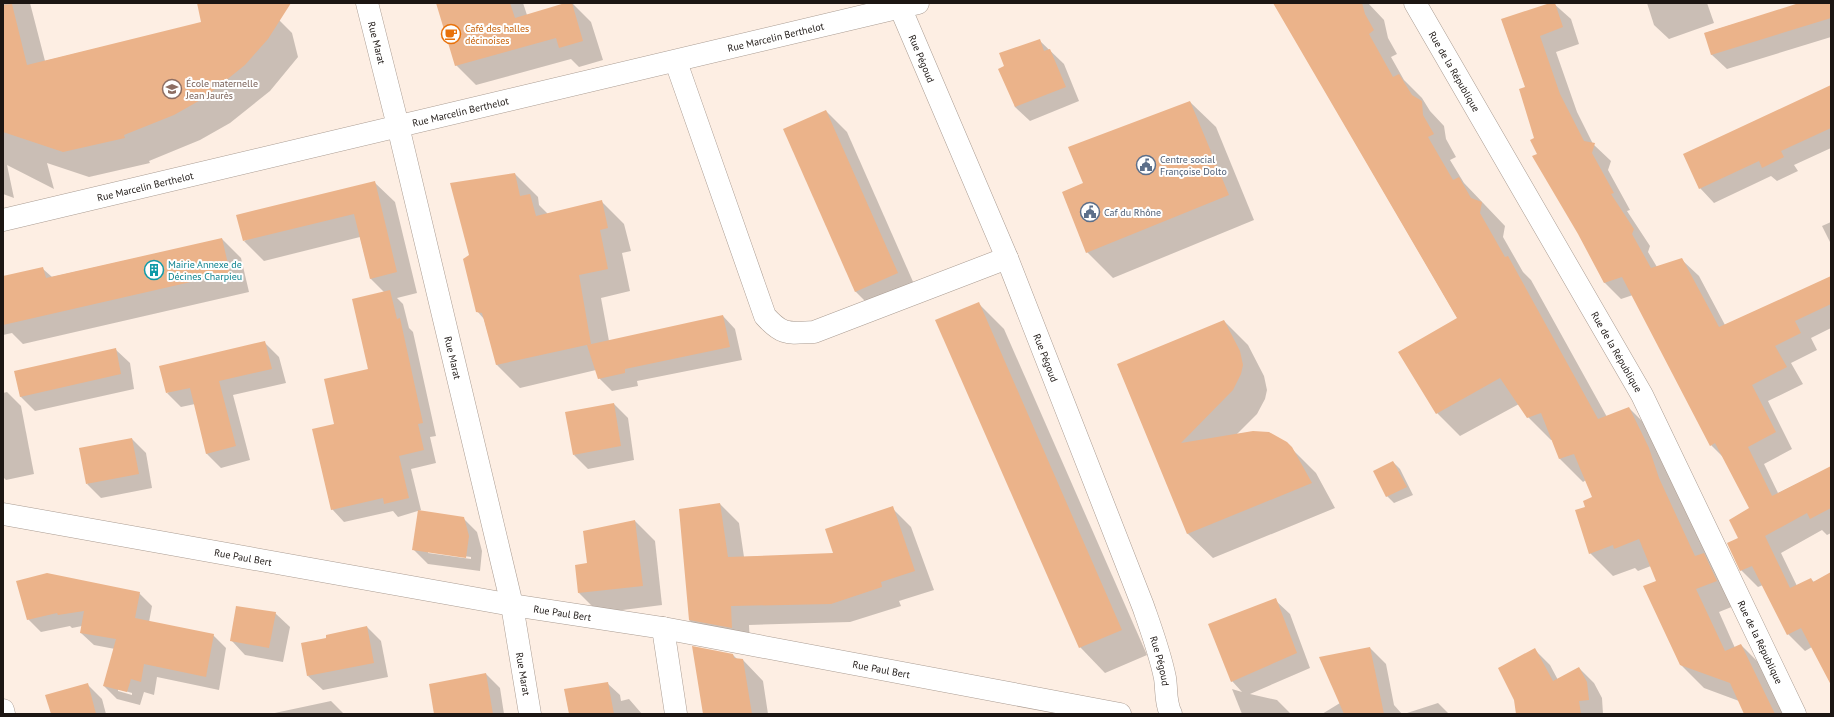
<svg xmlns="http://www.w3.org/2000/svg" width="1834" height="717" font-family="'PT Sans',sans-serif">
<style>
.shadow{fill:#0003;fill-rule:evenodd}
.building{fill:#ebb38a}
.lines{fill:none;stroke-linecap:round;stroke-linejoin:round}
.minor-casing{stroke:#aa9c92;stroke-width:23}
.minor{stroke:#fff;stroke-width:22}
.labels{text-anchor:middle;stroke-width:4;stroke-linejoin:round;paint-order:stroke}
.food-label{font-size:10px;fill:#c56008;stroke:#fefefe;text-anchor:start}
.street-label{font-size:10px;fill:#1c1613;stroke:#fefefe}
.education-label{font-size:10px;fill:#785e54;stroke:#fefefe;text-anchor:start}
.service-label{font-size:10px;fill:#4e5e75;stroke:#fefefe;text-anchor:start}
.culture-label{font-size:10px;fill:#0d838f;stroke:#fefefe;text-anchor:start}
</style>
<rect width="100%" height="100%" fill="#fdeee3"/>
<!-- shadow -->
<g class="shadow">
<polygon points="3,3 30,3 45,61 202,23 198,3 266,3 267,8 292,33 298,57 270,91 230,123 200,140 149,161 150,163 89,177 47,163 54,189 7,165 14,198 3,194"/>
<polygon points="437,3 523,3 527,15 572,3 591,22 603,60 579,67 571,59 476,85 456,65"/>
<polygon points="1274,3 1368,3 1384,20 1388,38 1397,54 1391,57 1404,80 1422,98 1430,111 1444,126 1446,139 1456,157 1450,160 1464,183 1505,226 1503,237 1523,272 1531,280 1607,417 1629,408 1652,431 1682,502 1708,558 1727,577 1739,604 1719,612 1735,648 1741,645 1764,668 1786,714 1745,714 1739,701 1704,688 1681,665 1657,582 1651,566 1638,571 1635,568 1613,576 1590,553 1586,507 1593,498 1586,480 1583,482 1560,459 1553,440 1551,440 1528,417 1519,404 1460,436 1437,413 1458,319"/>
<polygon points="1553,3 1571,19 1579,44 1556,52 1577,112 1593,144 1611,161 1608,170 1630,210 1627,211 1650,246 1648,252 1657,267 1682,260 1699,276 1725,325 1831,277 1831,328 1811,338 1817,350 1791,363 1803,384 1768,401 1792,449 1764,464 1778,493 1831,467 1831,533 1827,535 1822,530 1781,553 1797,586 1811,579 1814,582 1831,573 1831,678 1812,647 1805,651 1788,634 1763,585 1758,587 1741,570 1740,539 1750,508 1725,459 1711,445 1633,295 1621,299 1604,282 1538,154 1526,88 1502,20"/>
<polygon points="1647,3 1707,3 1714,23 1669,39 1654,25"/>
<polygon points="1803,3 1831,3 1831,37 1727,69 1712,55 1705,33"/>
<polygon points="1039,40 1064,64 1079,101 1030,121 1015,107 1006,66"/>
<polygon points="1831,94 1831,148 1794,165 1798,171 1777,181 1771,176 1714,203 1700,188"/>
<polygon points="1190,102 1216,127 1254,220 1113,278 1087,252 1084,184"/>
<polygon points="826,111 847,132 918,293 876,312 856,292 785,130"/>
<polygon points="515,174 538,197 539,205 548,214 601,201 624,224 631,251 622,253 630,291 601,298 609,341 723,316 735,329 742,360 637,381 638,386 612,391 599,378 596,370 520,388 497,365 484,319 477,311 470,256"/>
<polygon points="374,182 395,202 417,293 397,298 403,304 409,328 413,332 436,436 430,437 436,463 411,469 421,510 398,517 393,511 344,522 332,509 335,424 369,369 384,292 371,279 360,237 264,261 244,241"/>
<polygon points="1831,222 1831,244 1822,226"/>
<polygon points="222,239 241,258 249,292 23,344 12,333 3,335 3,274 5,277 43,269 52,277"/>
<polygon points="978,303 1004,329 1147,655 1105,673 1080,647"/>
<polygon points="1224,321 1248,345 1264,376 1267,390 1265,399 1257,414 1237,434 1286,443 1316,473 1335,508 1213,558 1188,534 1118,365"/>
<polygon points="265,343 279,357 286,383 233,395 250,460 221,468 207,454 195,404 181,407 167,393"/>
<polygon points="115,349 130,363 134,389 35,411 21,397 15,372"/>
<polygon points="7,392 21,406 34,474 6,480 3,477 3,393"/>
<polygon points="614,404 628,418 634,460 588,469 574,455"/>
<polygon points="132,439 146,453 152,488 101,498 87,484"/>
<polygon points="1393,462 1400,469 1413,495 1394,503 1387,496"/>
<polygon points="720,504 739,523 744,557 835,554 892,508 911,527 934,590 899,601 901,606 850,622 749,625 750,647 709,639 689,620"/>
<path d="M463 518 477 532 482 551 480 571 428 564 413 549ZM428 551 471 557V559L428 553Z"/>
<polygon points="635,521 655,541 662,605 599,613 579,593 588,564"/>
<path d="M139 593 152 606 149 622 213 635 226 648 219 690 157 677 154 695 144 692 140 705 117 699 104 686 115 649 94 645 81 633 82 626 72 628 70 626 41 632 28 619ZM118 689 132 693V695L118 691Z"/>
<polygon points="1275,600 1290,614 1310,668 1250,694 1277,700 1291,714 1242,714 1232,689 1242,692 1232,681"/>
<polygon points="275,613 290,627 283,662 245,655 231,640"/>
<polygon points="367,627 381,641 388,677 323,690 308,676 327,639"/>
<polygon points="1370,648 1386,664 1394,705 1402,714 1322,714 1340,703"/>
<polygon points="1535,650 1550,665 1558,680 1579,668 1594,683 1602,698 1603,714 1517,714"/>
<polygon points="733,655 737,659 743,660 763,681 768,714 704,714"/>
<polygon points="486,674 500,688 504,714 435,714"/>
<polygon points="607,683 620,695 621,701 629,699 642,714 574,714"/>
<polygon points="88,685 102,699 106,714 52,714"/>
<polygon points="331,701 344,714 270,714"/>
<polygon points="1438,703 1449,714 1404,714"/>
</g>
<!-- building -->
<g class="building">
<polygon points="197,3 291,3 268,39 245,65 204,98 174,115 124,135 125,138 63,152 3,132 3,5 12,4 27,65 201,22"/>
<polygon points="436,3 510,3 515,18 565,3 572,3 583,41 559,48 556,38 455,66"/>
<polygon points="1273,3 1362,3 1365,14 1374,30 1369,34 1393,77 1399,74 1412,95 1422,101 1423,115 1434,134 1428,137 1453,180 1459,177 1471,198 1482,202 1480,213 1505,257 1508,256 1598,419 1629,407 1649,448 1659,478 1695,556 1704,553 1717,581 1696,589 1725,651 1741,644 1775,714 1744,714 1730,683 1680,665 1643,586 1656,581 1639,539 1614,549 1613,545 1589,554 1575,510 1585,507 1583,501 1592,497 1574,454 1559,459 1541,413 1527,418 1500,378 1436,414 1398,352 1457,318"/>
<polygon points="1550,3 1555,3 1563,27 1540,36 1560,94 1584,141 1595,143 1592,153 1614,193 1611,194 1634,229 1632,234 1651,268 1682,258 1719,327 1831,276 1831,304 1795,321 1801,333 1775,346 1787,367 1752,385 1776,432 1748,447 1772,496 1831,466 1831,508 1810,519 1807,513 1765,536 1790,588 1811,578 1813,582 1831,572 1831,685 1801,628 1787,635 1752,566 1740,571 1727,543 1738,538 1729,520 1749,508 1715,443 1710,446 1622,277 1604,283 1578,234 1532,156 1537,154 1530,140 1534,138 1519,89 1525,87 1501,19"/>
<polygon points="1799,3 1831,3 1831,18 1711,55 1704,33"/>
<polygon points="1040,39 1044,51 1050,49 1066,87 1015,107 998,69 1004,66 999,53"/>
<polygon points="1831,85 1831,128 1781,151 1784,157 1762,168 1759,161 1699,189 1683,154"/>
<polygon points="1190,101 1229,195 1086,253 1062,192 1083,183 1068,147"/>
<polygon points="826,110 898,273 855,292 783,129"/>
<polygon points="515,173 520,196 530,194 536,216 602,200 608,228 600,230 608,269 579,275 591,344 496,365 482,313 476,312 463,259 469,255 450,183"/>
<polygon points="375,181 397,272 370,279 354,214 243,241 236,215"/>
<polygon points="222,238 230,273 3,325 3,276 43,267 46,278"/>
<polygon points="390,290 397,319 400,318 423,423 418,424 424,450 399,456 409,498 384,504 383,498 331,510 312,429 334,424 324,379 368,369 352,299"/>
<polygon points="979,302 1122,630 1079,648 935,320"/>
<polygon points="723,315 730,347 625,369 625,373 598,379 587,345"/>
<polygon points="1224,320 1240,351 1243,365 1241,374 1233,390 1181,443 1253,431 1269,432 1287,442 1292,447 1312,483 1187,534 1117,364"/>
<polygon points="265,341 272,369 219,381 236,446 206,454 190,388 166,393 159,366"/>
<polygon points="116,348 121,374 20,397 14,371"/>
<polygon points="614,403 621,446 573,455 565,412"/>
<polygon points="132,438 139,474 86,484 79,448"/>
<polygon points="1393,461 1407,487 1386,497 1373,471"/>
<polygon points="720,503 728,557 833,553 825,529 893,506 915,571 881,582 882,587 831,604 731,606 732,628 689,620 679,509"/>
<polygon points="418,510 464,517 469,536 466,558 412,550"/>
<polygon points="635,520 643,586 578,593 575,565 587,563 583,531"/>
<polygon points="47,573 140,592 135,618 214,634 206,677 144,664 141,682 131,679 127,692 103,686 116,639 80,633 84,611 58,615 57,613 27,620 16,581"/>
<polygon points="1276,598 1297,653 1231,682 1208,624"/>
<polygon points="236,606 276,612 269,648 230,641"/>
<polygon points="367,626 374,663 307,676 301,643 326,638 326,635"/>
<polygon points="692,646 733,654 734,658 743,659 752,714 703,714"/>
<polygon points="1370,647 1384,714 1344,714 1319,657"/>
<polygon points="1535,648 1553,681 1579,667 1587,682 1589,700 1579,701 1581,714 1516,714 1514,700 1498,668"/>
<polygon points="486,673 493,714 434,714 429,684"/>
<polygon points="608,682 614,714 569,714 564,689"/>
<polygon points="88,683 96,714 51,714 45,695"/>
</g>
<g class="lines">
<!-- minor casing -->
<g class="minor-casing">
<g id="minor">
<path id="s1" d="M367 3 398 126 512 605 530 714"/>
<path id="s2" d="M1415 3 1642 395 1795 714"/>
<path id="s3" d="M900 7 1007 258 1143 606C1151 629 1160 653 1165 678 1167 691 1165 702 1171 714"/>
<path d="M676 62 765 316C783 336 788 333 814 332L1007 258"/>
<path id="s4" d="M3 220 918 3"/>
<path id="s5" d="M3 514 512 605 663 628 1120 714"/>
<polyline points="663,628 676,714"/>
<polyline points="3,710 4,714"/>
</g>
</g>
<!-- minor -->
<use href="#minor" class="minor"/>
</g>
<!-- icons -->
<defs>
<g id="cafe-ring" transform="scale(1)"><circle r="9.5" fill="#fefefe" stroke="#e8710a" stroke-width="1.5"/><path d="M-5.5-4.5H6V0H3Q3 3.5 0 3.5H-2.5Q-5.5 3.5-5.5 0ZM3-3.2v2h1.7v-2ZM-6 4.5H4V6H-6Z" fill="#e8710a"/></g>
<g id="school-ring" transform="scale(1)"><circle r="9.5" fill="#fefefe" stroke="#8d6e63" stroke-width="1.5"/><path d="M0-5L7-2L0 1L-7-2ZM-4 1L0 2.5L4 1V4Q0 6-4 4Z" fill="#8d6e63"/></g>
<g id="civic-ring" transform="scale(1)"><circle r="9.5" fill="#fefefe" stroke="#5c6f8a" stroke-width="1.5"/><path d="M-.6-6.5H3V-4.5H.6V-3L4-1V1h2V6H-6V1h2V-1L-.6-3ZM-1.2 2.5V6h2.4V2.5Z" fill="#5c6f8a"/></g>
<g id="building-ring" transform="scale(1)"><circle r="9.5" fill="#fefefe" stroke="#0f9aa8" stroke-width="1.5"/><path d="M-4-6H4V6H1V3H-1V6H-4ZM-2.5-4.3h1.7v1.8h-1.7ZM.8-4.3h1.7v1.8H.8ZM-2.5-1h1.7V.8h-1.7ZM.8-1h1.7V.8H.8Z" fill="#0f9aa8"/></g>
</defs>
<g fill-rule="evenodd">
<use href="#cafe-ring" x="451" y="34"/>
<use href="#school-ring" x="172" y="89"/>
<use href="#civic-ring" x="1146" y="165"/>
<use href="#civic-ring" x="1090" y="212"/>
<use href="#building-ring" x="154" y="270"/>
</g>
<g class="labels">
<!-- food labels -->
<g class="food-label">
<text x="465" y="32">Café des halles<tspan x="465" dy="12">décinoises</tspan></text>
</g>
<!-- street labels -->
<g class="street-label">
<text dy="4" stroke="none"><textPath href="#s4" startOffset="794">Rue Marcelin Berthelot</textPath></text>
<text dy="4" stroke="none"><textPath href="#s1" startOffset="41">Rue Marat</textPath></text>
<text dy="4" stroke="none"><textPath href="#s3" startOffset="56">Rue Pégoud</textPath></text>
<text dy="4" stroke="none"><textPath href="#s2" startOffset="79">Rue de la République</textPath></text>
<text dy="4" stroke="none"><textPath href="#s4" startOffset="470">Rue Marcelin Berthelot</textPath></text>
<text dy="4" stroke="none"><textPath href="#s4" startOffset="146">Rue Marcelin Berthelot</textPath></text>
<text dy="4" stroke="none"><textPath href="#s2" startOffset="403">Rue de la République</textPath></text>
<text dy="4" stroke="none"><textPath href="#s1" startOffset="365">Rue Marat</textPath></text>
<text dy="4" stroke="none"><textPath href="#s3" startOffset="380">Rue Pégoud</textPath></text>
<text dy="4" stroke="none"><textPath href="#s5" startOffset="244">Rue Paul Bert</textPath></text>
<text dy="4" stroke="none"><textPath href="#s5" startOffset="568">Rue Paul Bert</textPath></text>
<text dy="4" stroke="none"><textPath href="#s2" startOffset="727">Rue de la République</textPath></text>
<text dy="4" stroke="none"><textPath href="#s3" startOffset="704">Rue Pégoud</textPath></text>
<text dy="4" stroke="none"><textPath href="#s5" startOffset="892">Rue Paul Bert</textPath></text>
<text dy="4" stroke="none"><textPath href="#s1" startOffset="689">Rue Marat</textPath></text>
</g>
<!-- education labels -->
<g class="education-label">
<text x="186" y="87">École maternelle<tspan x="186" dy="12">Jean Jaurès</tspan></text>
</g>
<!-- service labels -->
<g class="service-label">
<text x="1160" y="163">Centre social<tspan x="1160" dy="12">Françoise Dolto</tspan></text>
<text x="1104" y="216">Caf du Rhône</text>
</g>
<!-- culture labels -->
<g class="culture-label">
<text x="168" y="268">Mairie Annexe de<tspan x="168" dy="12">Décines Charpieu</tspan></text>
</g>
</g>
<!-- border -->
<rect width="1834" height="717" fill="none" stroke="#1c1613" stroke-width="8"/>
</svg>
